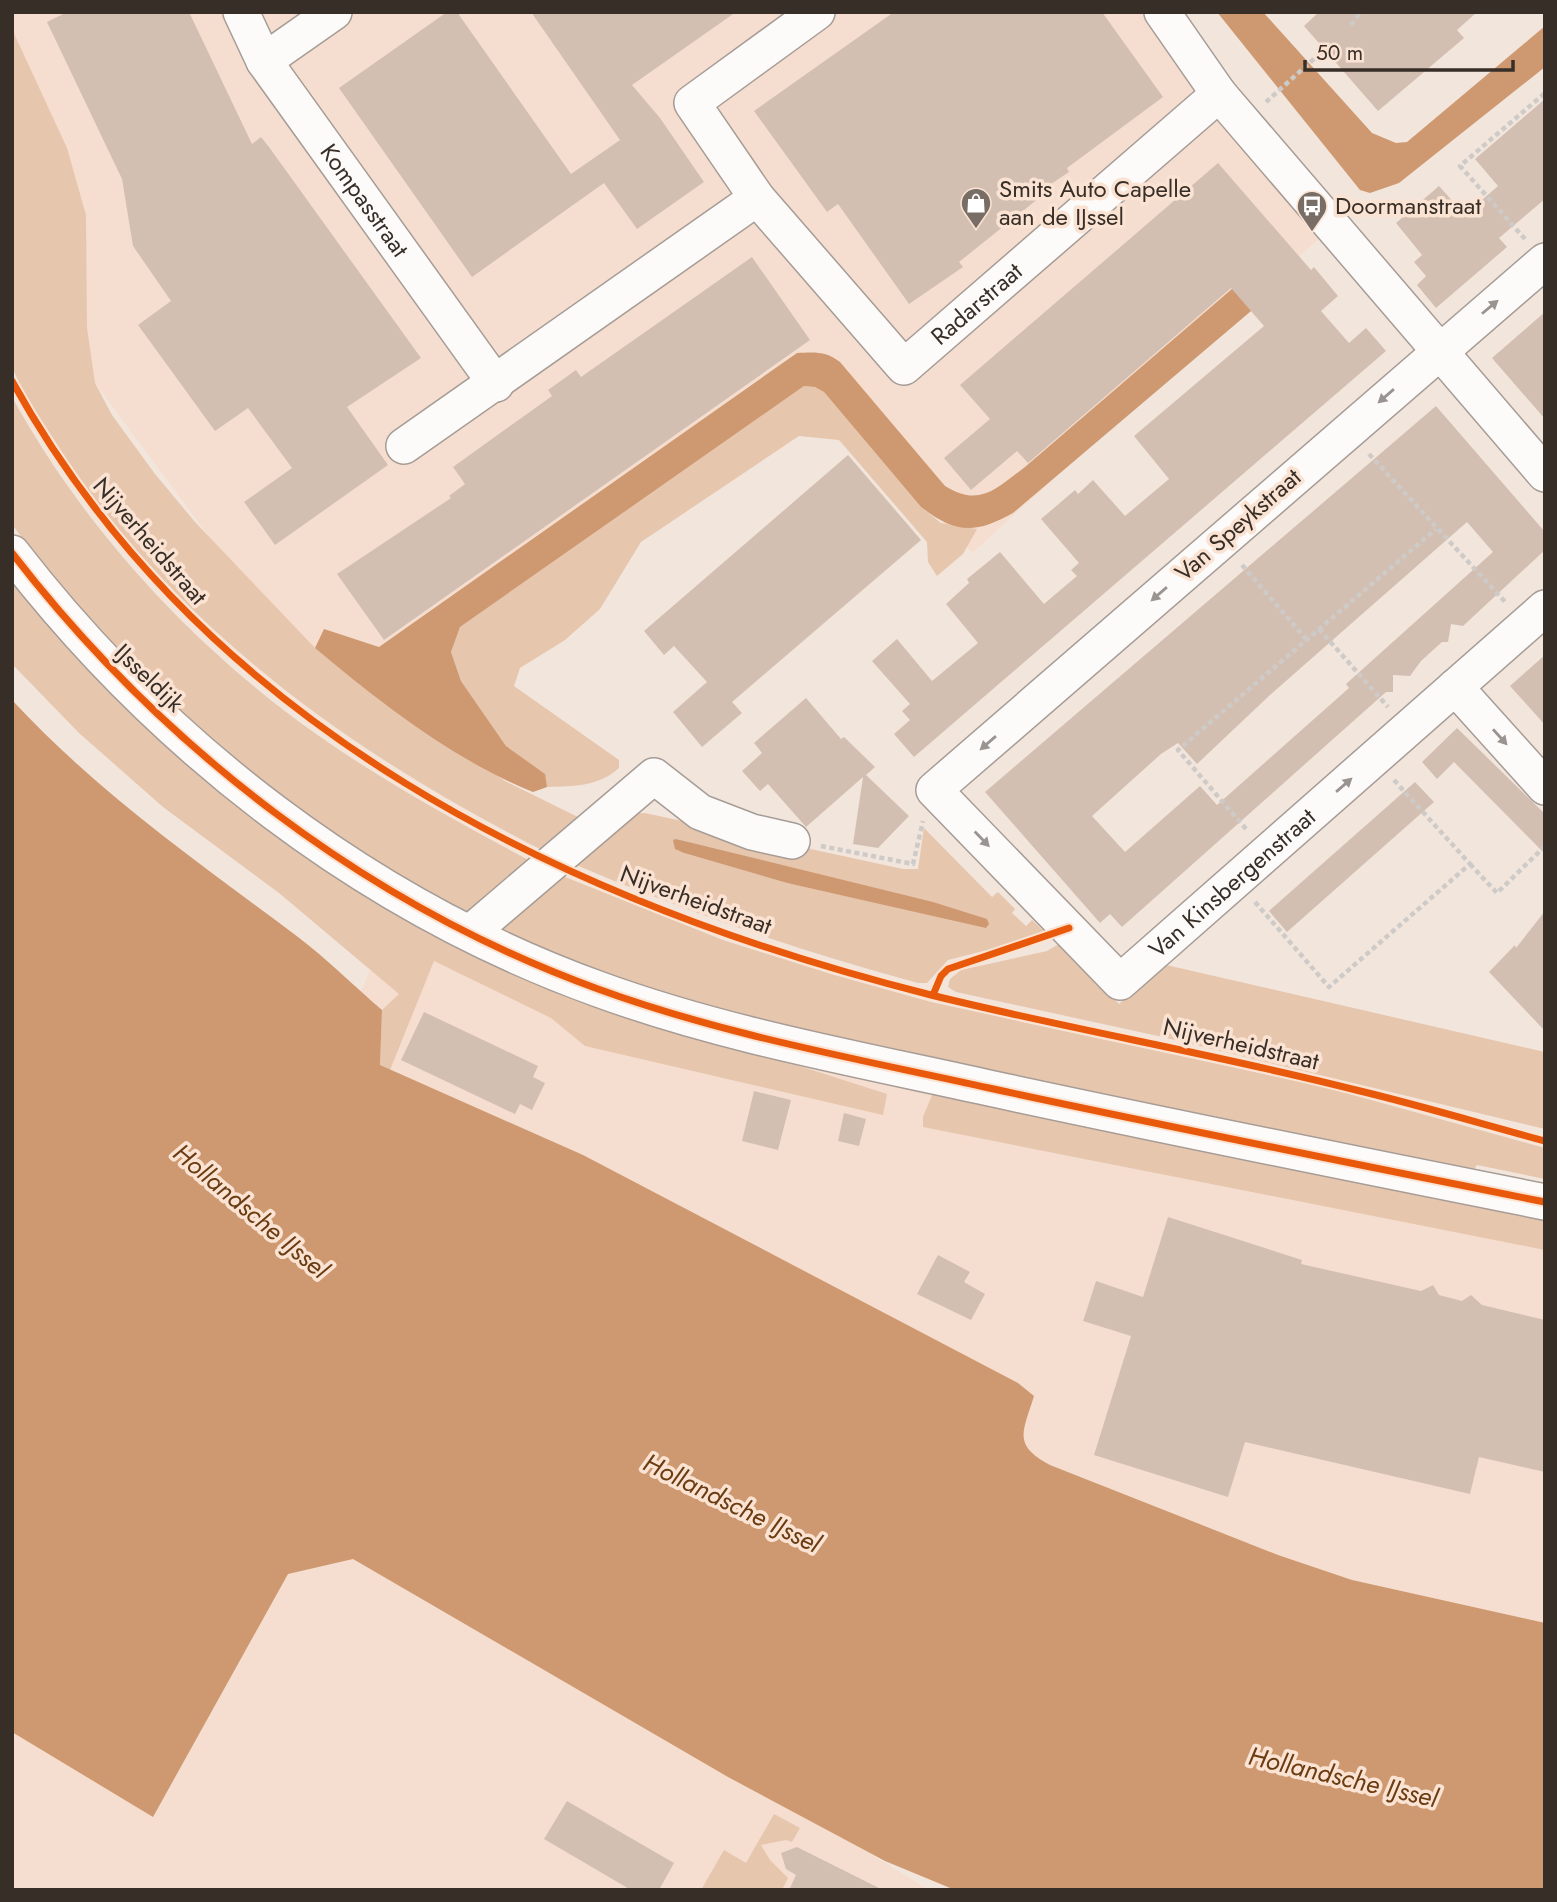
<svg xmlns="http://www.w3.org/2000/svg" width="1557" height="1902" font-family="Jost,sans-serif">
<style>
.built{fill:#f5decf}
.green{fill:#e7c6ae;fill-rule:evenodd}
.water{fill:#ce9970}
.building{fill:#d3bfb1;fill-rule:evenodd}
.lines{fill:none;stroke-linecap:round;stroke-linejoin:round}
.minor-casing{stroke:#a69c96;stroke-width:38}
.path{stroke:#cecac7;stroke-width:4.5;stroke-dasharray:5 3.5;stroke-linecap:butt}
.minor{stroke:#fdfbfa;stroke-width:35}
.cycleway-casing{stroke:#fbe3d3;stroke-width:11}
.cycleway{stroke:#e8590c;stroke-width:7}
.oneway{fill:#9a9490}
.labels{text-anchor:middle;stroke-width:7;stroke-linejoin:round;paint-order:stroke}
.poi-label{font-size:24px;fill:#372e27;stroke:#fbe3d3;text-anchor:start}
.street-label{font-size:24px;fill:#372e27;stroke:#fbe3d3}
.water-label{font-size:26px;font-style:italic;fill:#6b3c12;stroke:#fbe3d3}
</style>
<rect width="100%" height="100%" fill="#f2e5dc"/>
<!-- built -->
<g class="built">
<polygon points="12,12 1164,12 1332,227 972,553 815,387 501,646 348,687 269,617 95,383 12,77"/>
<polygon points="399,904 579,1020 1545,1222 1545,1677 1160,1548 323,1078"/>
<polygon points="363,1532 928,1890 12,1890 12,1699 279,1550"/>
</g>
<!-- green -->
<g class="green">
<path d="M12 29 67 148 86 215 87 328 95 383 112 415 155 474 195 522 315 648 505 781 588 822 550 854C358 758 179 632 60 449 49 431 15 383 12 364 8 332 12 295 12 262 12 184 12 107 12 29Z"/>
<path d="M804 386 815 387 824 392 921 507 941 523 977 529 963 554 937 576 928 562 927 542 839 440 799 436 641 542 600 609 565 640 520 668 514 686 619 760V768C598 787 574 786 547 787L544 774 506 746 461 681 451 652 460 627Z"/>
<path d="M12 397C85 530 195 649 319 736 389 785 463 825 538 865L464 915 421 891 258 785 122 659 31 551 12 524Z"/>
<polygon points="12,583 88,665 150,726 627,1011 887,1094 883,1115 585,1046 551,1018 434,961 390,1070 380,1065 382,1010 399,994 279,893 163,807 79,733 12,664"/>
<path d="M645 813 903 869H918L924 828 992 897 998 892 1015 909 1012 913 1026 926 1032 920 1045 932 1035 938 948 960 927 983H918C796 950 678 909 562 859L625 814ZM676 839 789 869 987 927 787 883 684 853Z"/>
<polygon points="550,871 723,940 831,974 931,1002 1324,1087 1545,1148 1545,1179 1477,1165 1470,1176 932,1061 657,995 506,936 501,926"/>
<polygon points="1059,944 1119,1004 1162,964 1545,1052 1545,1129 1158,1036 956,992 948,987 950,979 961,970 1047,951"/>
<polygon points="937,1083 1545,1212 1545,1250 923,1127 923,1117"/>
<polygon points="774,1814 800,1828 792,1842 786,1840 761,1845 770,1860 788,1878 782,1890 701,1890 724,1850 746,1863"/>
</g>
<!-- water -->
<g class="water">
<polygon points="1217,12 1263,12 1372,133 1396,143 1407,142 1545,26 1545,67 1399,183 1370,193 1360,190"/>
<path d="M1275 252 1296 273 1013 513C975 534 956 534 921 507L824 392 815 387 804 386 460 627 451 652 461 681 506 746 545 774 547 787 533 792C452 759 382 704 315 648L324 629 379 647 797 353C815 352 826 351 840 362L945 486C980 508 997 488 1025 467Z"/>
<path d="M12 700C97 792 199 863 298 937 327 959 354 986 382 1010L380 1065 583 1155 1018 1383 1034 1396C1023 1432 1012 1445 1050 1465L1278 1555 1352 1580 1545 1623V1890H955L885 1861 728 1777 353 1559 288 1574 153 1817 12 1732Z"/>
<polygon points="676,839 933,902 987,919 989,924 986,928 787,883 684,853 675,849 673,840"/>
</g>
<!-- building -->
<g class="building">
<polygon points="67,12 189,12 252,144 261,137 269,147 421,358 347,407 388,465 275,545 244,502 292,468 248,408 215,431 138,325 171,301 133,246 122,179 47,22"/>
<polygon points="447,12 457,12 571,174 620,140 531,12 736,12 632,85 660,118 704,182 637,229 604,183 472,277 339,88"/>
<polygon points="894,12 1102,12 1163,97 1067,168 1069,172 1036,194 1039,198 959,262 963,267 909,304 838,204 827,212 754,111"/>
<polygon points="1319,12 1477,12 1457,30 1464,38 1378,111 1304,26"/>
<polygon points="1545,99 1545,199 1499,238 1507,247 1436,308 1417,285 1426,276 1414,262 1422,255 1396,223 1439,186 1465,215 1498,186 1475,159"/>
<polygon points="1218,163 1311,270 1314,267 1338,296 1321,311 1349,343 1366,328 1386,351 914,757 894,734 910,720 902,711 910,704 872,661 897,639 932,681 978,643 946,604 969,583 967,579 1000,552 1044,604 1077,576 1071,570 1079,563 1041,519 1075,490 1078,494 1093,480 1125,516 1169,479 1134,436 1264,326 1231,288 1028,463 1017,451 971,490 944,458 990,419 960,385"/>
<polygon points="752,257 810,340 384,640 337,574 451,498 449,496 465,484 453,467 552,396 548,390 576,370 581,377"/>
<polygon points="1545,312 1545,419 1492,358"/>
<path d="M1436 406 1545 532V550L1463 626 1451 624 1448 642H1442L1421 661 1410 676 1393 675V692H1386L1122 927 1110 914 1100 923 985 792ZM1467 522 1493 552 1346 684 1349 688 1217 805 1200 786 1125 852 1092 816 1161 754 1178 743 1197 764 1270 695Z"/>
<polygon points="848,455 921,540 732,702 742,713 702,747 673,712 707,682 674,646 664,655 644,631"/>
<polygon points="1545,655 1545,725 1510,686"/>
<polygon points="806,698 841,739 844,737 875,767 866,775 909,816 878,848 853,844 863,777 806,827 768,784 760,791 742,771 762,753 754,743"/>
<polygon points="1457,728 1545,814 1545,854 1454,762 1437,779 1422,762"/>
<polygon points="1415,782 1434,802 1287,932 1269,911"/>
<polygon points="1545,911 1545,1031 1489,972 1515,945 1516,948"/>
<polygon points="424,1012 538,1066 533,1077 545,1083 532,1110 520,1104 515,1114 401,1060"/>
<polygon points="754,1091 791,1100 778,1150 742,1141"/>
<polygon points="844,1113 866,1119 859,1146 838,1141"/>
<polygon points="1168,1217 1302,1260 1301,1264 1421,1291 1433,1285 1439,1295 1462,1301 1471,1295 1482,1305 1545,1320 1545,1472 1479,1457 1470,1494 1245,1442 1228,1497 1094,1455 1131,1336 1083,1321 1088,1306 1096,1281 1143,1297"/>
<polygon points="938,1255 970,1272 964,1282 985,1294 971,1320 917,1294"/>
<polygon points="567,1801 674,1863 659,1890 631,1890 544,1839"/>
<polygon points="797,1847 883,1890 789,1890 796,1875 786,1869 781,1853"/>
</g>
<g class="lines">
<!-- minor casing -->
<g class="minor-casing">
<g id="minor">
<path id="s1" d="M241 12 264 61 496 384"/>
<path id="s2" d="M817 12 692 103 757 198 904 367 1219 94"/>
<polyline points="1162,12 1219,94 1545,474"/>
<polyline points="264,61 334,12"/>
<path id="s3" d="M1545 261 934 790 1120 982 1545 608"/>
<polyline points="404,446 757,198"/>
<path d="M12 553C162 747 366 905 598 989 724 1035 858 1059 989 1088 1174 1128 1359 1165 1545 1202"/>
<polyline points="1455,687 1545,787"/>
<polyline points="470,933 654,776 700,812 752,832 792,841"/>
</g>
</g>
<!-- path -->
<g class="path">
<polyline points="1351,25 1361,12"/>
<polyline points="1266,102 1325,49"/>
<polyline points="1525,239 1460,166 1545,93"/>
<polyline points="1369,454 1507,604"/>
<polyline points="1242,565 1307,640"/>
<polyline points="1319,629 1388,707"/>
<polyline points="1246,829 1178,750 1436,529"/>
<polyline points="821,846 913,864 923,821"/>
<polyline points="1470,864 1497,893 1545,846"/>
<polyline points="1255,902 1329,987 1470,864 1393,779"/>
</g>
<!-- minor -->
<use href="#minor" class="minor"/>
<!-- cycleway casing -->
<g class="cycleway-casing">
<g id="cycleway">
<path d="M12 381C203 727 562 902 931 995 1072 1030 1215 1054 1356 1090 1419 1105 1482 1124 1545 1141"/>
<path d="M12 553C162 747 366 905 598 989 724 1035 858 1059 989 1088 1174 1128 1359 1165 1545 1202"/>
<polyline points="933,995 941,976 948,969 1069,928"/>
</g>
</g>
<!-- cycleway -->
<use href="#cycleway" class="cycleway"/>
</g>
<!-- one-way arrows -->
<defs><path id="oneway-solid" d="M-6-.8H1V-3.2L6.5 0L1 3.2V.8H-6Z" transform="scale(1.75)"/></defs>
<g class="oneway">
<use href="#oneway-solid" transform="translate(1490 307) rotate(-40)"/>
<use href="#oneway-solid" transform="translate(1386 396) rotate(139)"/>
<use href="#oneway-solid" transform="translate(1159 594) rotate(139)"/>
<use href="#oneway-solid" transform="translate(1500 737) rotate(48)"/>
<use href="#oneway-solid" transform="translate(988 743) rotate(139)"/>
<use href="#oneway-solid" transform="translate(1344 785) rotate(-41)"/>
<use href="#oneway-solid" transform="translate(982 839) rotate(46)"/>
</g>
<!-- icons -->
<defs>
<g id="shop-pin" transform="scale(1.575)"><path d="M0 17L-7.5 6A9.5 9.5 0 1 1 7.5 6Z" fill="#786e66" stroke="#fbe3d3"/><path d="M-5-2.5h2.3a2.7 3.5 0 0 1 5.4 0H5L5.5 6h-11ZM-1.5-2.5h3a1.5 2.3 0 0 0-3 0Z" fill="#fff"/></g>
<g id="bus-pin" transform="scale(1.575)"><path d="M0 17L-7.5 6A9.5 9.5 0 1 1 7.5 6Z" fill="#786e66" stroke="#fbe3d3"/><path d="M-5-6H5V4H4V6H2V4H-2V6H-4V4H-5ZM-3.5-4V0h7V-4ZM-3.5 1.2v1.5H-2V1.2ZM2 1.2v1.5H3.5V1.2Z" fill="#fff"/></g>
</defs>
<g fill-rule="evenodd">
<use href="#shop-pin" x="976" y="203"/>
<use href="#bus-pin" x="1312" y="206"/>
</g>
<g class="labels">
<!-- poi labels -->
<g class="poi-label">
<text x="999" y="197">Smits Auto Capelle<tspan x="999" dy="28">aan de IJssel</tspan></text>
<text x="1335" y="214">Doormanstraat</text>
</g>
<!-- street labels -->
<g class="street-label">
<text dy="8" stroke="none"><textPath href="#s1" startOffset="226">Kompasstraat</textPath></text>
<text dy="8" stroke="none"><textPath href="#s2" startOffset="590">Radarstraat</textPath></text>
<text transform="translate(1238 525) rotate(-41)" y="8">Van Speykstraat</text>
<text transform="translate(150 541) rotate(49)" y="8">Nijverheidstraat</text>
<text transform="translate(149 678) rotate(44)" y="8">IJsseldijk</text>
<text dy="8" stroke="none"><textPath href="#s3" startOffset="1225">Van Kinsbergenstraat</textPath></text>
<text transform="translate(696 900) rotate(20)" y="8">Nijverheidstraat</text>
<text transform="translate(1241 1044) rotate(13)" y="8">Nijverheidstraat</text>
</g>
<!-- water labels -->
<g class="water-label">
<text transform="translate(251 1211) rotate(40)" y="9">Hollandsche IJssel</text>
<text transform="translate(732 1503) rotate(26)" y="9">Hollandsche IJssel</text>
<text transform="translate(1343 1777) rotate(13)" y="9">Hollandsche IJssel</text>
</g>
</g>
<!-- border -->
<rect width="1557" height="1902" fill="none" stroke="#372e27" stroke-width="28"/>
<!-- scale -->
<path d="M1305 60v10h208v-10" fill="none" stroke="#372e27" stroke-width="3.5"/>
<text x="1316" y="60" font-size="21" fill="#372e27" stroke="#fbe3d3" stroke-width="5" paint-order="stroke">50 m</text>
</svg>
